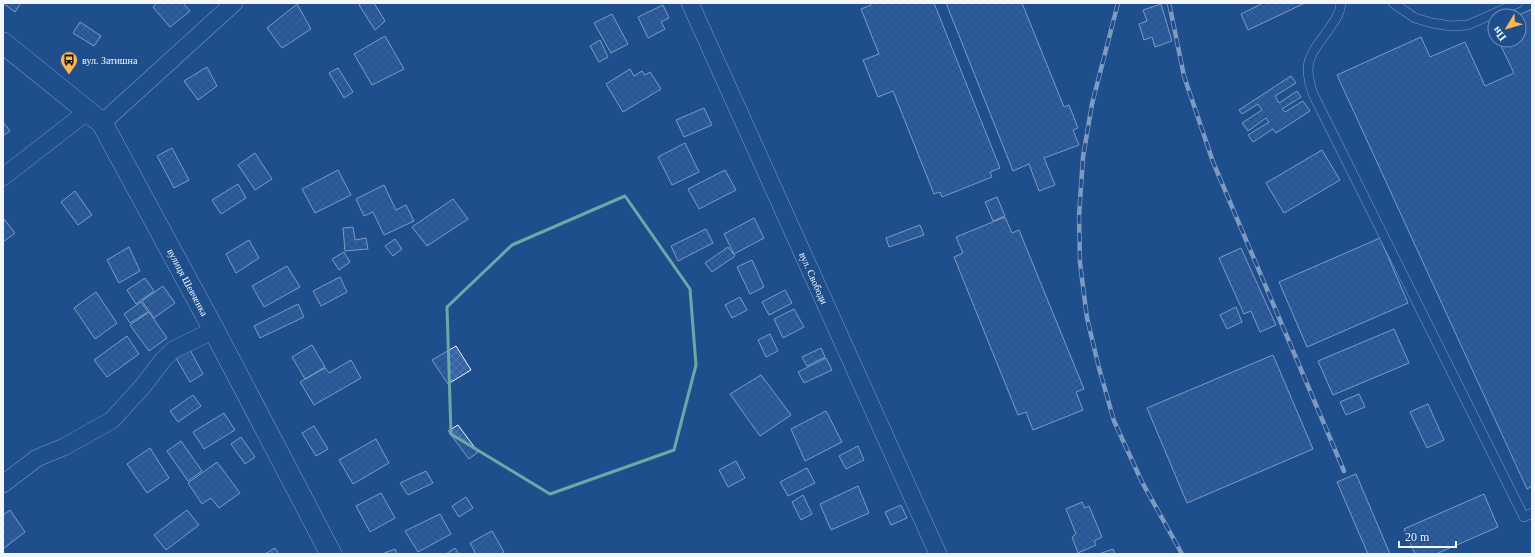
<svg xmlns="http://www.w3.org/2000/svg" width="1535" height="557" font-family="Georgia,serif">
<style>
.building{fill:url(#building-cross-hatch);stroke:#f2f6ff}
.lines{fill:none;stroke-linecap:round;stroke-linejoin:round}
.service-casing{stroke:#f2f6ff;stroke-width:10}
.minor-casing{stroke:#f2f6ff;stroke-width:18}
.tertiary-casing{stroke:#f2f6ff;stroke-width:22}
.service{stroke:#1f4e8c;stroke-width:9}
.minor{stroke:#1f4e8c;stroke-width:17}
.tertiary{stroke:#1f4e8c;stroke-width:21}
.rail-casing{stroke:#f2f6ff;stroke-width:4.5}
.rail{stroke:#1f4e8c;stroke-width:3;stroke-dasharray:9;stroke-linecap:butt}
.marked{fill:none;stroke:#6aa9a8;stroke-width:3;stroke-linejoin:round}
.labels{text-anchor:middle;stroke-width:3;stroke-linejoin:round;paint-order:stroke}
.poi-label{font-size:10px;fill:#f2f6ff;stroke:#1f4e8c;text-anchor:start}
.street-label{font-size:10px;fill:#f2f6ff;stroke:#1f4e8c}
</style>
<defs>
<pattern id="building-cross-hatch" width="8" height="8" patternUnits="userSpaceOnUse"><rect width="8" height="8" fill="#3563a3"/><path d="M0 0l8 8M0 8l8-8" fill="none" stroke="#537ab1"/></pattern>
</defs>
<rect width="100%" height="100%" fill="#1f4e8c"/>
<!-- building -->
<g class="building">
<polygon points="3,3 21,3 15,12"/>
<polygon points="157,3 183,3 190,11 170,27 153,7"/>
<polygon points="362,3 374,3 385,21 375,30 359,5"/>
<polygon points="870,3 934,3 1000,168 990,172 992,177 942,197 940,192 934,194 893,91 878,97 863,60 879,54 861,9 871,5"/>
<polygon points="946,3 1022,3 1064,107 1069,105 1078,128 1073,130 1079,145 1044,158 1055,185 1039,191 1029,164 1013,171"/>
<polygon points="1263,3 1305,3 1248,30 1241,14"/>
<polygon points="297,4 311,29 282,48 267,28"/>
<polygon points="1161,4 1172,41 1155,47 1152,37 1144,40 1139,24 1147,21 1143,10"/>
<polygon points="663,5 669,18 661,22 665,29 648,38 638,17"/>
<polygon points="1532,9 1532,486 1527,489 1337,75 1421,37 1430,57 1465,42 1485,86 1514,73 1498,40 1519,40 1519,16 1517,16"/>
<polygon points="612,14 628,44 611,53 594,23"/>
<polygon points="80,22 101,36 94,46 73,33"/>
<polygon points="385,36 404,69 372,85 354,54"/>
<polygon points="600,40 608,57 599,62 590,46"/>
<polygon points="207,67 217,86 198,100 184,81"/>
<polygon points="338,68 353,92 344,98 329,73"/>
<polygon points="630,69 634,76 642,71 645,75 650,72 661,89 623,112 606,84"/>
<polygon points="1291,76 1296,83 1275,96 1279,103 1297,91 1301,97 1282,109 1285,112 1303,101 1310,111 1276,133 1273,129 1253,142 1248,135 1269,122 1266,118 1248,131 1242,123 1262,110 1258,104 1242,114 1239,110"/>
<polygon points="704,108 712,125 684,137 676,120"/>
<polygon points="3,122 10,131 3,136"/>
<polygon points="685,143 699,172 672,185 658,157"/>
<polygon points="172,148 189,180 174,188 157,156"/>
<polygon points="1322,150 1340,180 1284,213 1266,183"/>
<polygon points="255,153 272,179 255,190 238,165"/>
<polygon points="338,170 351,195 315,213 302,189"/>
<polygon points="725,170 736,190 699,209 688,189"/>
<polygon points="238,184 246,198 221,214 212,200"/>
<polygon points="384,185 396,210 406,205 414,221 384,235 373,212 364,216 356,199"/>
<polygon points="75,191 92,215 78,225 61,202"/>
<polygon points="997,197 1005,216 993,221 985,202"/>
<polygon points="453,199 468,219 427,246 412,227"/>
<polygon points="1005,217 1012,233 1019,230 1084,389 1076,392 1083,410 1033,430 1026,412 1018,415 954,257 963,253 956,237"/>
<polygon points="754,218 764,238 734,254 724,234"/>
<polygon points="4,219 15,233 3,242 3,220"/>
<polygon points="920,225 924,235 889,247 886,238"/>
<polygon points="353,227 355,240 366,238 368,249 345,251 343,228"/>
<polygon points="706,229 713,243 678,261 671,246"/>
<polygon points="1380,238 1408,303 1307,347 1279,282"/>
<polygon points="395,239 402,249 393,256 385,246"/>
<polygon points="249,240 259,258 236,273 226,254"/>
<polygon points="129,247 140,271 119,283 107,260"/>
<polygon points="728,247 735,256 712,272 705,263"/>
<polygon points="1241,248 1276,325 1260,332 1251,311 1244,314 1219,258"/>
<polygon points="344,252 350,262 339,270 332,259"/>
<polygon points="752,260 764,287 750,294 737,267"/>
<polygon points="287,266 300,287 264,307 252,286"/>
<polygon points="340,277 347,292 321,306 313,291"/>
<polygon points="145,278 154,291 136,304 127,290"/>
<polygon points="163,286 175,303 154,318 142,301"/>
<polygon points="785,290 792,303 769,315 762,302"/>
<polygon points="96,292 117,323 95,339 74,308"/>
<polygon points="740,297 747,310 732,318 725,305"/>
<polygon points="141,302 148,312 130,323 124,314"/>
<polygon points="298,304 304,317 260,338 254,326"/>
<polygon points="1236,307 1242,322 1227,329 1220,315"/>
<polygon points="794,309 804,327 783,338 774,319"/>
<polygon points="149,312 167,338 149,351 130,325"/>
<polygon points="1394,329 1409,363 1333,395 1318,361"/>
<polygon points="770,334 778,351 766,357 758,340"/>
<polygon points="127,336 139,354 107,377 94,360"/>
<polygon points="312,345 325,367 305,379 292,357"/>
<polygon points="456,346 471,370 448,384 432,360"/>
<polygon points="821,348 825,357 807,366 802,357"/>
<polygon points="190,350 203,374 190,382 176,358"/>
<polygon points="1273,355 1313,449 1187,503 1147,408"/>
<polygon points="826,358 832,370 804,383 798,372"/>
<polygon points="351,360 361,378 314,405 300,382 325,368 329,373"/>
<polygon points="761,375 791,415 760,436 730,394"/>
<polygon points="1359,394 1365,407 1346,415 1340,402"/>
<polygon points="193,395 201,406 178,422 170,411"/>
<polygon points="1428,404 1444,440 1427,448 1410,412"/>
<polygon points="826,411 842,442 805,461 791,429"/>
<polygon points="224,413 235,430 204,449 193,432"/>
<polygon points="458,425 478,452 469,459 448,431"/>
<polygon points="314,426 328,449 316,456 302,433"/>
<polygon points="241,437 255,457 245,464 231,444"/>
<polygon points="376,439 389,463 353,484 339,460"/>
<polygon points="181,441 202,471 188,481 167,451"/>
<polygon points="858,446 864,460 846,469 839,456"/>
<polygon points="150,448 169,478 147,493 127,464"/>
<polygon points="736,461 745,478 728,487 719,470"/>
<polygon points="217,462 240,493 219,508 211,498 202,504 188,483"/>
<polygon points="807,468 815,483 788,496 780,482"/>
<polygon points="426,471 433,483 408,495 400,483"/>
<polygon points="1356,474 1390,554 1368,554 1337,482"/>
<polygon points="858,486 869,513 831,530 820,504"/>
<polygon points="381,493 395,518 370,532 356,506"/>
<polygon points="1484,494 1498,527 1436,554 1415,554 1404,529"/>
<polygon points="803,495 812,514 801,520 792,502"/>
<polygon points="466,497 473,508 459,517 452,506"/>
<polygon points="1082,502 1085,508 1089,506 1102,537 1094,541 1096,545 1078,553 1072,537 1076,534 1066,509"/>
<polygon points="901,505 907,518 891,525 885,512"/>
<polygon points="10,510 25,532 3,549 3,515"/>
<polygon points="187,510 199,525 166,550 154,535"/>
<polygon points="440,514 451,534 418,552 405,531"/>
<polygon points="492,531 504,552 501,554 476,554 470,543"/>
<polygon points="275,548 279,554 265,554"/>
<polygon points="455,548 459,554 446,554"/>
<polygon points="395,549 397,554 382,554"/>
<polygon points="1113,549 1115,554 1099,554"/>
</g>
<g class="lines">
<!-- service casing -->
<g class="service-casing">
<g id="service">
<path d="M1341 3C1340 13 1337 17 1331 26 1312 54 1301 59 1313 94L1524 517 1532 513"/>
<polyline points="1393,3 1415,18 1432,23 1451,26 1468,25 1518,3"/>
</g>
</g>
<!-- minor casing -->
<g class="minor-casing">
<g id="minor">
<polyline points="690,3 938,554"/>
<polyline points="102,123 234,3"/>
<polyline points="3,177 88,111"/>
<polyline points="3,484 37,458 64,447 112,420 143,386 162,361 173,350 214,330"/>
</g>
</g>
<!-- tertiary casing -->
<g class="tertiary-casing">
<polyline id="tertiary" points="3,43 102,123 214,330 331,554"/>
</g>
<!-- service -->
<use href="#service" class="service"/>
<!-- minor -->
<use href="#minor" class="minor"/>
<!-- tertiary -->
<use href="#tertiary" class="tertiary"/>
<!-- rail casing -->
<g class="rail-casing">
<g id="rail">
<polyline points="1118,3 1092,104 1083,157 1079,216 1080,263 1087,318 1099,368 1114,421 1142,482 1182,554"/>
<polyline points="1169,3 1184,76 1213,162 1344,471"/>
</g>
</g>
<!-- rail -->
<use href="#rail" class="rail"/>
</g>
<!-- marked area -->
<path d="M0 0H1535V557H0ZM625 196 690 289 696 365 674 450 550 494 451 434 447 307 512 245Z" fill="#1f4e8c" fill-opacity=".55" fill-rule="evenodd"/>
<path class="marked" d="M625 196 690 289 696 365 674 450 550 494 451 434 447 307 512 245Z"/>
<!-- icons -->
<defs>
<g id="bus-pin" transform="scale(0.9)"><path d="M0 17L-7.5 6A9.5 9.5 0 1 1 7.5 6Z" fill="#ffb74d" stroke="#1f4e8c"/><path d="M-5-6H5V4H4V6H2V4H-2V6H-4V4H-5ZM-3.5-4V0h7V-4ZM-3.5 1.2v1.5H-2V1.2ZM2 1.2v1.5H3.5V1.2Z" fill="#111"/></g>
</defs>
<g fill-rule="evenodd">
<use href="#bus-pin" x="69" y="60"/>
</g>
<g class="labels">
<!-- poi labels -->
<g class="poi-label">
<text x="82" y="64">вул. Затишна</text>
</g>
<!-- street labels -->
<g class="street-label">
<text transform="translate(814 278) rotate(66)" y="4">вул. Свободи</text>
<text transform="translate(188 282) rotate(62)" y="4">вулиця Шевченка</text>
</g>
</g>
<!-- border -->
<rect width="1535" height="557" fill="none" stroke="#f2f6ff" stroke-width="8"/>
<!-- north arrow -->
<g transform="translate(1507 28) rotate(232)"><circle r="19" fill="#1f4e8c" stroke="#7391ba"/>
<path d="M0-3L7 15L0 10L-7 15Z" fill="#ffb74d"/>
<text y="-6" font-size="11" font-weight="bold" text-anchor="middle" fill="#f2f6ff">Пн</text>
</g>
<!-- scale -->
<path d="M1399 541v6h57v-6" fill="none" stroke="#f2f6ff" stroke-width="2"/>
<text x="1405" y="541" font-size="12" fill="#f2f6ff" stroke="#1f4e8c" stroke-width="3" paint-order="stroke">20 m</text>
</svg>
